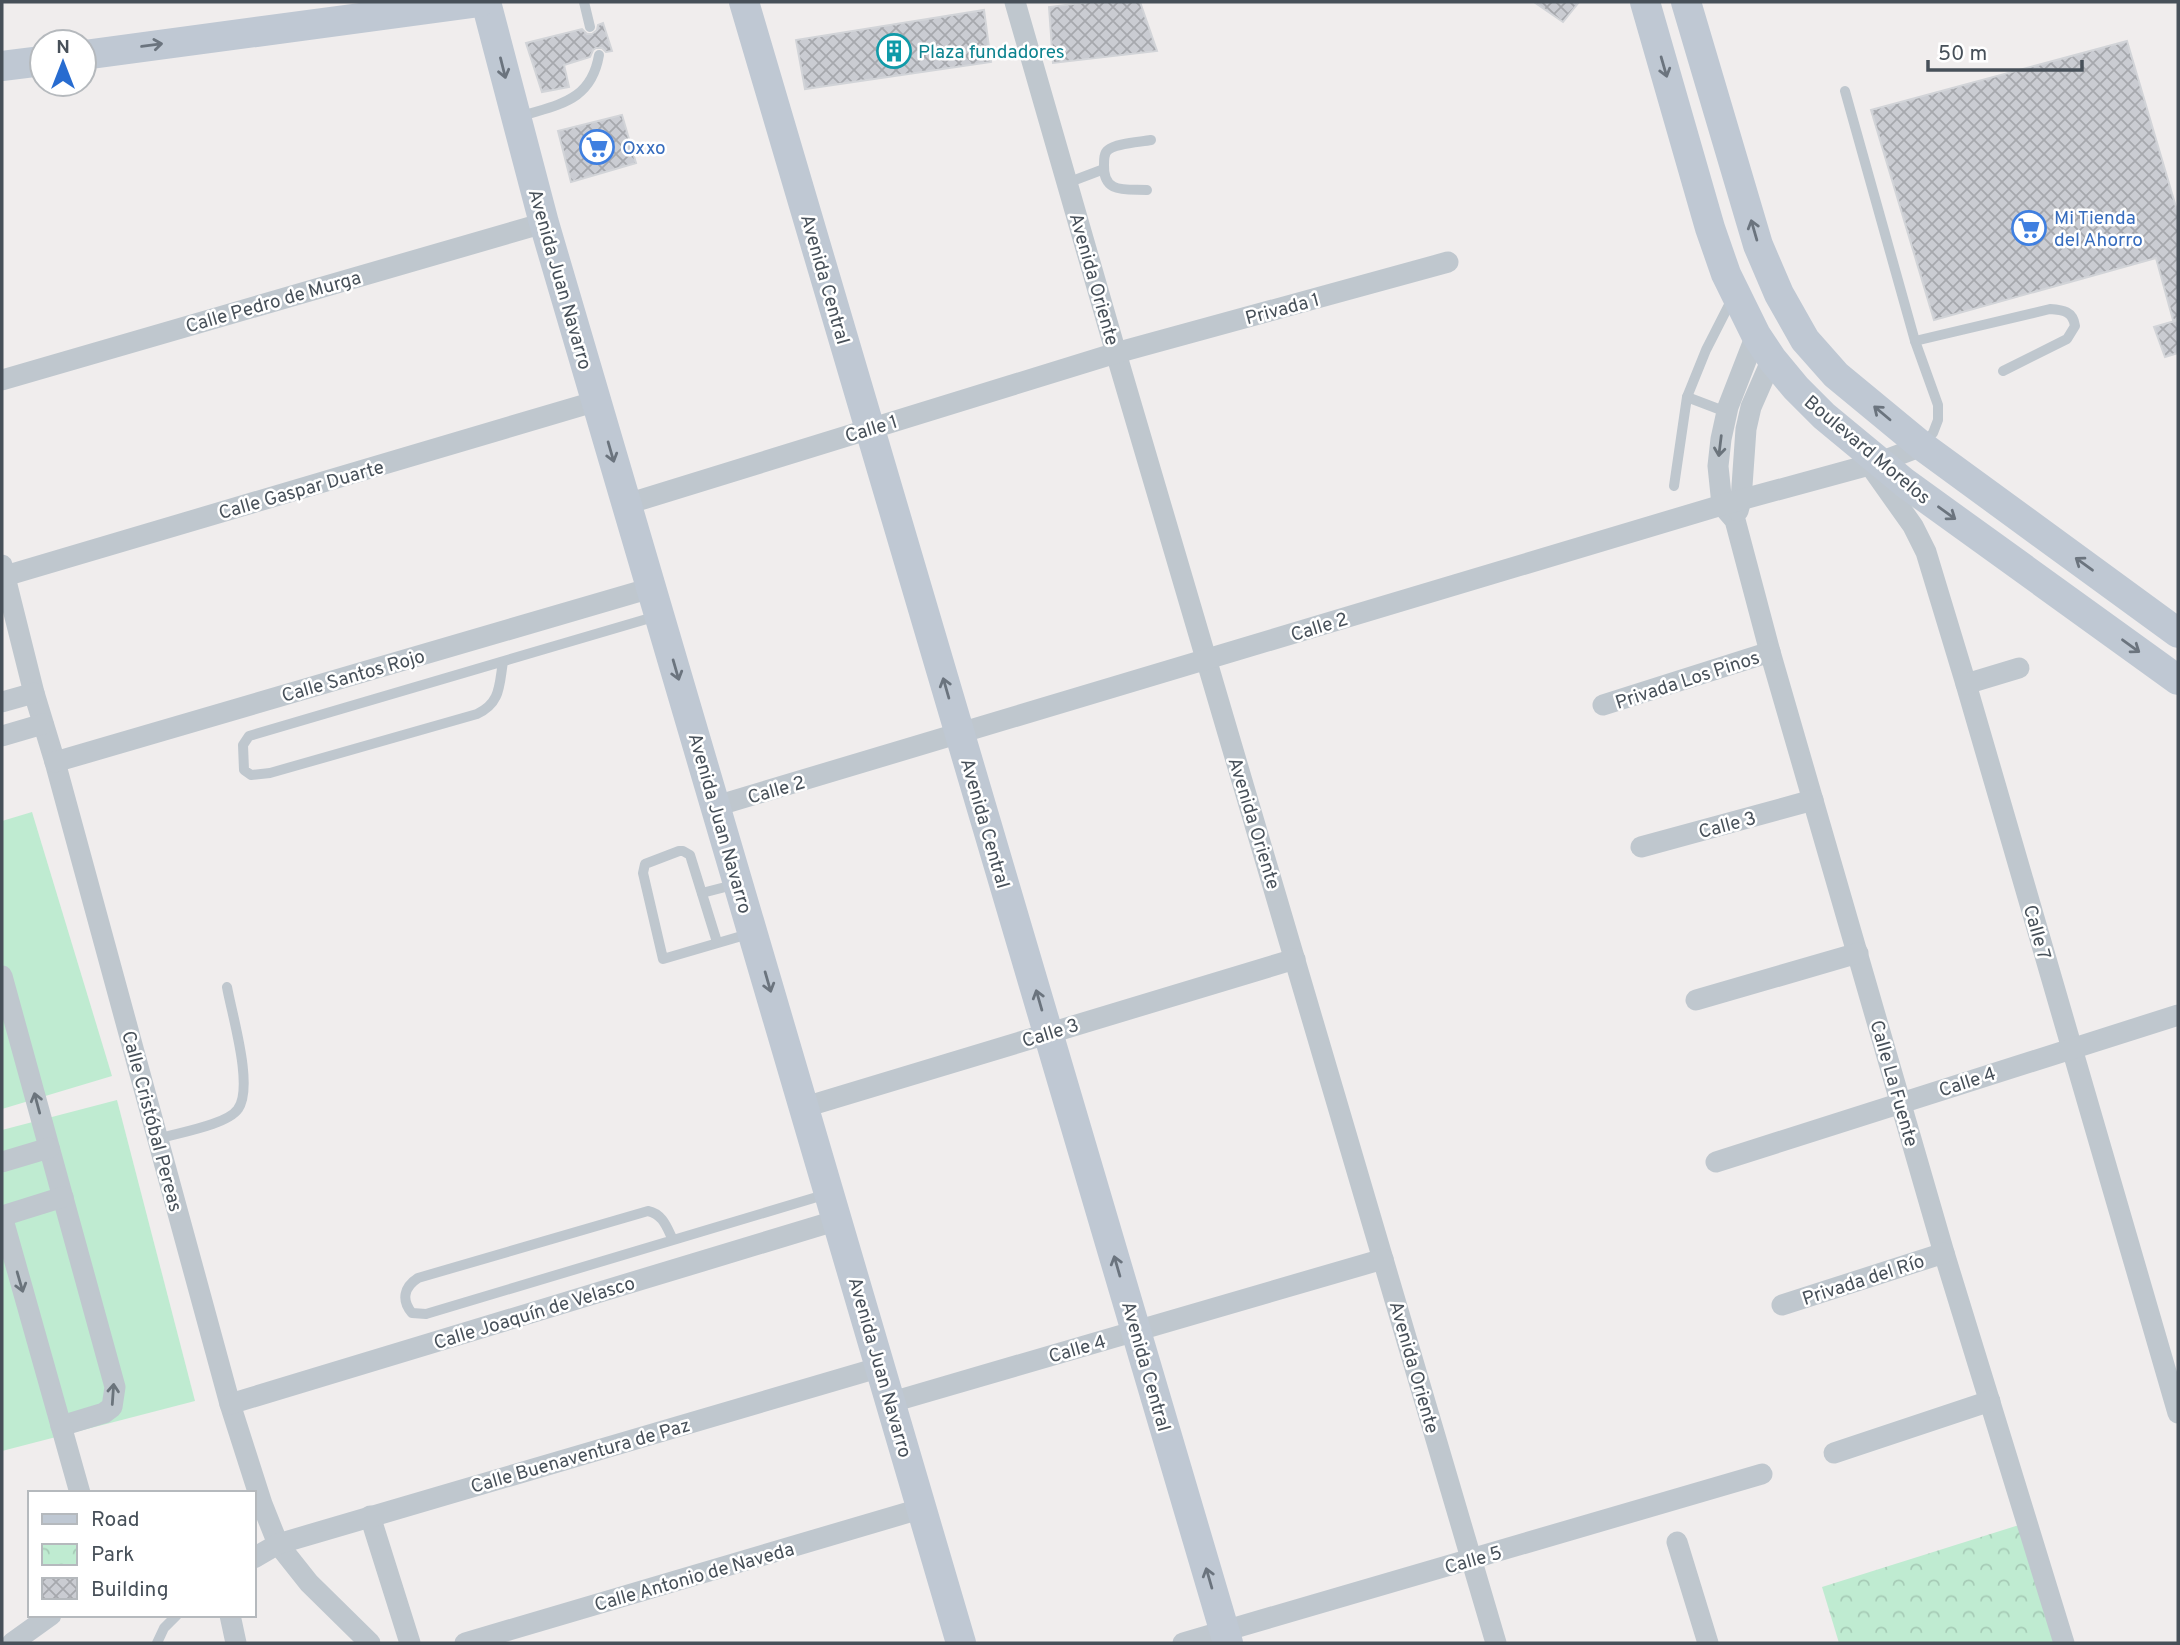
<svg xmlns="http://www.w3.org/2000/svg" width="2180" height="1645" font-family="Overpass,sans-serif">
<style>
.grass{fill:#bfebd1}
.park{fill:url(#park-crowns)}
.building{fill:url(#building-cross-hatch);stroke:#d2d4d8;stroke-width:2}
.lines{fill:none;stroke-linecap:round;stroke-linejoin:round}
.lane{stroke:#bfc7ce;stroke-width:10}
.street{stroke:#bfc7ce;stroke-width:21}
.secondary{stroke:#bfc8d3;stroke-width:30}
.oneway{stroke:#6b747e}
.oneway2{stroke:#6b747c}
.labels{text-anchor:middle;stroke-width:5;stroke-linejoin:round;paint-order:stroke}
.culture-label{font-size:19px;fill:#0d838f;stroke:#fff;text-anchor:start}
.shop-label{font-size:19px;fill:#366cbe;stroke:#fff;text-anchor:start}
.street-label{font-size:19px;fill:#475059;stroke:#fff}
</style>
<defs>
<pattern id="park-crowns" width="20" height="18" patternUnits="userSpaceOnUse" patternTransform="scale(1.75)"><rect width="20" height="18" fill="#bfebd1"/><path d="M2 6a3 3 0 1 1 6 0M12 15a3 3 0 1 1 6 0" fill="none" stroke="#a6cbb6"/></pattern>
<pattern id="building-cross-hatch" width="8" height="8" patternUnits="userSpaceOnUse" patternTransform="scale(1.75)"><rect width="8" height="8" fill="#caccd2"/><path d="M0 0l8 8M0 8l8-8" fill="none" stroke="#a6a8ad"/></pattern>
</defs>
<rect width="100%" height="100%" fill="#f0eded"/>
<!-- grass -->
<g class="grass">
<polygon points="32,812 112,1076 2,1109 2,821"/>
<polygon points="117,1100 195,1401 2,1451 2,1130"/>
</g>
<!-- park -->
<polygon class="park" points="2019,1525 2056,1643 1839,1643 1822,1587"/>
<!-- building -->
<g class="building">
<polygon points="1089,2 1140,2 1157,51 1053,63 1049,7"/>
<polygon points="1534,2 1579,2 1563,22"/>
<polygon points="984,10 991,62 805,89 796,40"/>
<polygon points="603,23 612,51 606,52 602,48 596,48 593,50 590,57 564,65 569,87 542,92 526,43 582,29 587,34 592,34 597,30 598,25"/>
<polygon points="2127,41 2178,214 2178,320 2173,320 2156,258 1934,320 1871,110"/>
<polygon points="622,115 636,163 571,182 558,131"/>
<polygon points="2178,320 2178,353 2165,357 2154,327"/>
</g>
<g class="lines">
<!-- lane -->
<g class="lane">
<polyline points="584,2 590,27"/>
<polyline points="1845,91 1915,341 1938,405 1938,420 1933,433 1923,444"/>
<path d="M519 117C558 104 591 102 599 55"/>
<polyline points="1067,183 1104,169"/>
<path d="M1147 190C1125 189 1103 194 1104 165 1104 159 1104 153 1108 150 1116 143 1141 142 1151 140"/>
<path d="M1915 341 2050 309C2063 310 2073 311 2075 326L2067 339 2003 371"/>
<polyline points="1687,397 1729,413"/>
<polyline points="1674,486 1687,397 1706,350 1733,297"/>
<path d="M503 662C499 685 501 703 477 714L270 773 251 775 244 770 243 745 249 736 657 616"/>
<polyline points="702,893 737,884"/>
<polyline points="717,942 690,855 683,851 679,851 645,864 643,873 663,959 752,933"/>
<path d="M158 1139C177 1133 227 1125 238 1109 254 1087 232 1015 227 987"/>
<path d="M673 1240C667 1228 663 1214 648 1211L418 1278C404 1287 401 1300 412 1313L426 1314C560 1274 694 1234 827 1194"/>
<polyline points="157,1643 164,1628 177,1615"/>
</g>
<!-- street -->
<g class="street">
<polyline points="1015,2 1116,353 1496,1643"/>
<polyline points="1756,335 1728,407 1721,439 1718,466 1722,505 1735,520 1770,652 1944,1253 2064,1643"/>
<polyline points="2,380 544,223"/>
<polyline points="1869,464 1913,526 1926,552 1966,684 2178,1413"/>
<polyline points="627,504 1116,353 1448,262"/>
<polyline points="1738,511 1741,500 1746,429 1751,407 1772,359"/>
<polyline points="2,565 34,693 55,762 230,1404 262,1504 278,1544 309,1583 370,1643"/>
<polyline points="5,576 597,401"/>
<polyline points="1966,684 2019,668"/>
<polyline points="2,702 34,693"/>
<polyline points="1603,705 1770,652"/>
<polyline points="2,736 43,724"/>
<polyline points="55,762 651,588"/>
<polyline points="716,806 1722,505 1880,462 1922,446"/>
<polyline points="1641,847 1813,800"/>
<polyline points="2,976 115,1387 112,1407 104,1413 61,1426"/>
<polyline points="1696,1000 1858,953"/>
<polyline points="805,1107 1295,959"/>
<polyline points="2,1162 49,1148"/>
<polyline points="1716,1162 2178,1015"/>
<polyline points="63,1197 2,1216 80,1493"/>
<polyline points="1782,1305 1944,1253"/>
<polyline points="892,1402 1383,1259"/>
<polyline points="230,1404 838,1220"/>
<polyline points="1834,1453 1990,1401"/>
<polyline points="370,1516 410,1643"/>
<polyline points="1677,1542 1708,1643"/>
<polyline points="254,1558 278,1544 881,1367"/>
<polyline points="230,1615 236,1643"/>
<polyline points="12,1643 51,1615"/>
<polyline points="465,1643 923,1508"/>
<polyline points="1183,1643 1762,1474"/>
</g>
<!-- secondary -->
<g class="secondary">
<polyline points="486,2 544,223 961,1643"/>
<polyline points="744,2 1228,1643"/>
<polyline points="1645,2 1710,228 1726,274 1756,335 1772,359 1796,388 1824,416 1905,483 2178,680"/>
<polyline points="1686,2 1758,245 1779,294 1805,340 1836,375 1922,446 2178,633"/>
<polyline points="84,55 480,2"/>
<polyline points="2,66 42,61"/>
</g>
</g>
<!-- one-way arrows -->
<defs><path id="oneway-shaft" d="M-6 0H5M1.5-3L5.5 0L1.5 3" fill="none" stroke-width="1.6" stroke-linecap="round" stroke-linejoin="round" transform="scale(1.75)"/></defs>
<g class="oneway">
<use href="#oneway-shaft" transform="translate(152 45) rotate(-8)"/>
<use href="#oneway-shaft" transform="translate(1664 67) rotate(74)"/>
<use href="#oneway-shaft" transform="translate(503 68) rotate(76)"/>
<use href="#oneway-shaft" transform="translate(1754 230) rotate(-106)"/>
<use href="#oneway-shaft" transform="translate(1882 413) rotate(-140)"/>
<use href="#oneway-shaft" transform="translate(611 452) rotate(74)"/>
<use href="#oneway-shaft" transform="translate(1947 513) rotate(36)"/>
<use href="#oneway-shaft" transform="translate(2084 564) rotate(-144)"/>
<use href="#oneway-shaft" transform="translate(2131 646) rotate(36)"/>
<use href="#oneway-shaft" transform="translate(676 670) rotate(74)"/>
<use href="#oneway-shaft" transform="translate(946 688) rotate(-106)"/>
<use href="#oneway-shaft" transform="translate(768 982) rotate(74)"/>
<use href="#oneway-shaft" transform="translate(1039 1000) rotate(-106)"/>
<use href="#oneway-shaft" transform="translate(1117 1266) rotate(-106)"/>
<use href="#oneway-shaft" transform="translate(1209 1578) rotate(-106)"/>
</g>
<g class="oneway2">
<use href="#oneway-shaft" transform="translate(1720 446) rotate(97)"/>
<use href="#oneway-shaft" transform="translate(37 1103) rotate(-105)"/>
<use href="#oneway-shaft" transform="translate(20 1282) rotate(74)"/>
<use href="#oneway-shaft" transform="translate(113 1394) rotate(-86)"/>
</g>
<!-- icons -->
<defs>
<g id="building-ring" transform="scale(1.75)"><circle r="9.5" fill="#fff" stroke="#0f9aa8" stroke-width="1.5"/><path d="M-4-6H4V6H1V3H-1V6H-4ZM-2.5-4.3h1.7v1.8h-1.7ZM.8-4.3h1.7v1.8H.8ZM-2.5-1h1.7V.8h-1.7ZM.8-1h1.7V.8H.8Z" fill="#0f9aa8"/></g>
<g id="supermarket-ring" transform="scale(1.75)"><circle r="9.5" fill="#fff" stroke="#3f7fe0" stroke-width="1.5"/><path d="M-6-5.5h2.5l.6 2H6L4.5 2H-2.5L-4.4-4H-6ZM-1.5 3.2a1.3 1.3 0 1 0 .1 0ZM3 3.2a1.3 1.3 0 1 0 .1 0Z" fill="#3f7fe0"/></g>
</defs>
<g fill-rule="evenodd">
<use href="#building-ring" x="894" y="51"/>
<use href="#supermarket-ring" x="597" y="147"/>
<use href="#supermarket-ring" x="2029" y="228"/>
</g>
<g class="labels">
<!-- culture labels -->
<g class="culture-label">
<text x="918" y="58">Plaza fundadores</text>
</g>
<!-- shop labels -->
<g class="shop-label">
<text x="622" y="154">Oxxo</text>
<text x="2054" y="224">Mi Tienda<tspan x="2054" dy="22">del Ahorro</tspan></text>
</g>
<!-- street labels -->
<g class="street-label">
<text transform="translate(561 279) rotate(74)" y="7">Avenida Juan Navarro</text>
<text transform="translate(826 279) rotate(74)" y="7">Avenida Central</text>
<text transform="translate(1095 279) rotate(74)" y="7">Avenida Oriente</text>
<text transform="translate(273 301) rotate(-16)" y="7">Calle Pedro de Murga</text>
<text transform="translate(1282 308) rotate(-15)" y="7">Privada 1</text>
<text transform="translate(871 428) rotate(-17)" y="7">Calle 1</text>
<text transform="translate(1868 449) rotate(40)" y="7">Boulevard Morelos</text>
<text transform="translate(301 489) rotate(-16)" y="7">Calle Gaspar Duarte</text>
<text transform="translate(1319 626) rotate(-17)" y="7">Calle 2</text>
<text transform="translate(353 675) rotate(-16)" y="7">Calle Santos Rojo</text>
<text transform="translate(1687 679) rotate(-18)" y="7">Privada Los Pinos</text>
<text transform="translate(776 789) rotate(-16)" y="7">Calle 2</text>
<text transform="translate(721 823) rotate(74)" y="7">Avenida Juan Navarro</text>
<text transform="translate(986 823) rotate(74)" y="7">Avenida Central</text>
<text transform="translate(1255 823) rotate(73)" y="7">Avenida Oriente</text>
<text transform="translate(1727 824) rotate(-15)" y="7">Calle 3</text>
<text transform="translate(2038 932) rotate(74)" y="7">Calle 7</text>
<text transform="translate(1050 1032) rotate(-17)" y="7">Calle 3</text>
<text transform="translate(1967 1081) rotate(-18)" y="7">Calle 4</text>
<text transform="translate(1895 1083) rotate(74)" y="7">Calle La Fuente</text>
<text transform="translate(153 1121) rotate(75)" y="7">Calle Cristóbal Pereas</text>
<text transform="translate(1863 1279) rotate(-18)" y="7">Privada del Río</text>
<text transform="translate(534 1312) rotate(-17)" y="7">Calle Joaquín de Velasco</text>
<text transform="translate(1077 1348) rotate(-16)" y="7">Calle 4</text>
<text transform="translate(1147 1366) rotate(74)" y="7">Avenida Central</text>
<text transform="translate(881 1367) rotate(74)" y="7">Avenida Juan Navarro</text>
<text transform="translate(1415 1367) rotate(74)" y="7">Avenida Oriente</text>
<text transform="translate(580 1455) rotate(-16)" y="7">Calle Buenaventura de Paz</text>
<text transform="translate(1473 1559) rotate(-16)" y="7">Calle 5</text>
<text transform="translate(694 1576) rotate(-16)" y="7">Calle Antonio de Naveda</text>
</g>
</g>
<!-- border -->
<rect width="2180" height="1645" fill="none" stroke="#475059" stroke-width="7"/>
<!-- legend -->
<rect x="28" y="1491" width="228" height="126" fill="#ffffff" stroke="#b5b9bd" stroke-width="2"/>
<rect x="42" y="1514" width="35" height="10" fill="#bfc8d3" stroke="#b5b9bd" stroke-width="2"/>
<text x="91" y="1526" font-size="21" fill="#475059">Road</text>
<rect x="42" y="1544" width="35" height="21" fill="url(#park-crowns)" stroke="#b5b9bd" stroke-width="2"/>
<text x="91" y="1561" font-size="21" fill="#475059">Park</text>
<rect x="42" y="1578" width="35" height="21" fill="url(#building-cross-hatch)" stroke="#b5b9bd" stroke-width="2"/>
<text x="91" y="1596" font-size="21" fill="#475059">Building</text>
<!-- north arrow -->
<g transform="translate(63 63)"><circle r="33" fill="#ffffff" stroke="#b5b9bd" stroke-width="2"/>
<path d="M0-5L12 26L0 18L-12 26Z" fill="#286cd0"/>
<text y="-10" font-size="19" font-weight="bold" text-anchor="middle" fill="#475059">N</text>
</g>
<!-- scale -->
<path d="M1928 60v10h154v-10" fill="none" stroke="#475059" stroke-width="3.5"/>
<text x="1938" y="60" font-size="21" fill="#475059" stroke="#ffffff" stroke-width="5" paint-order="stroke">50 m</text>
</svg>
